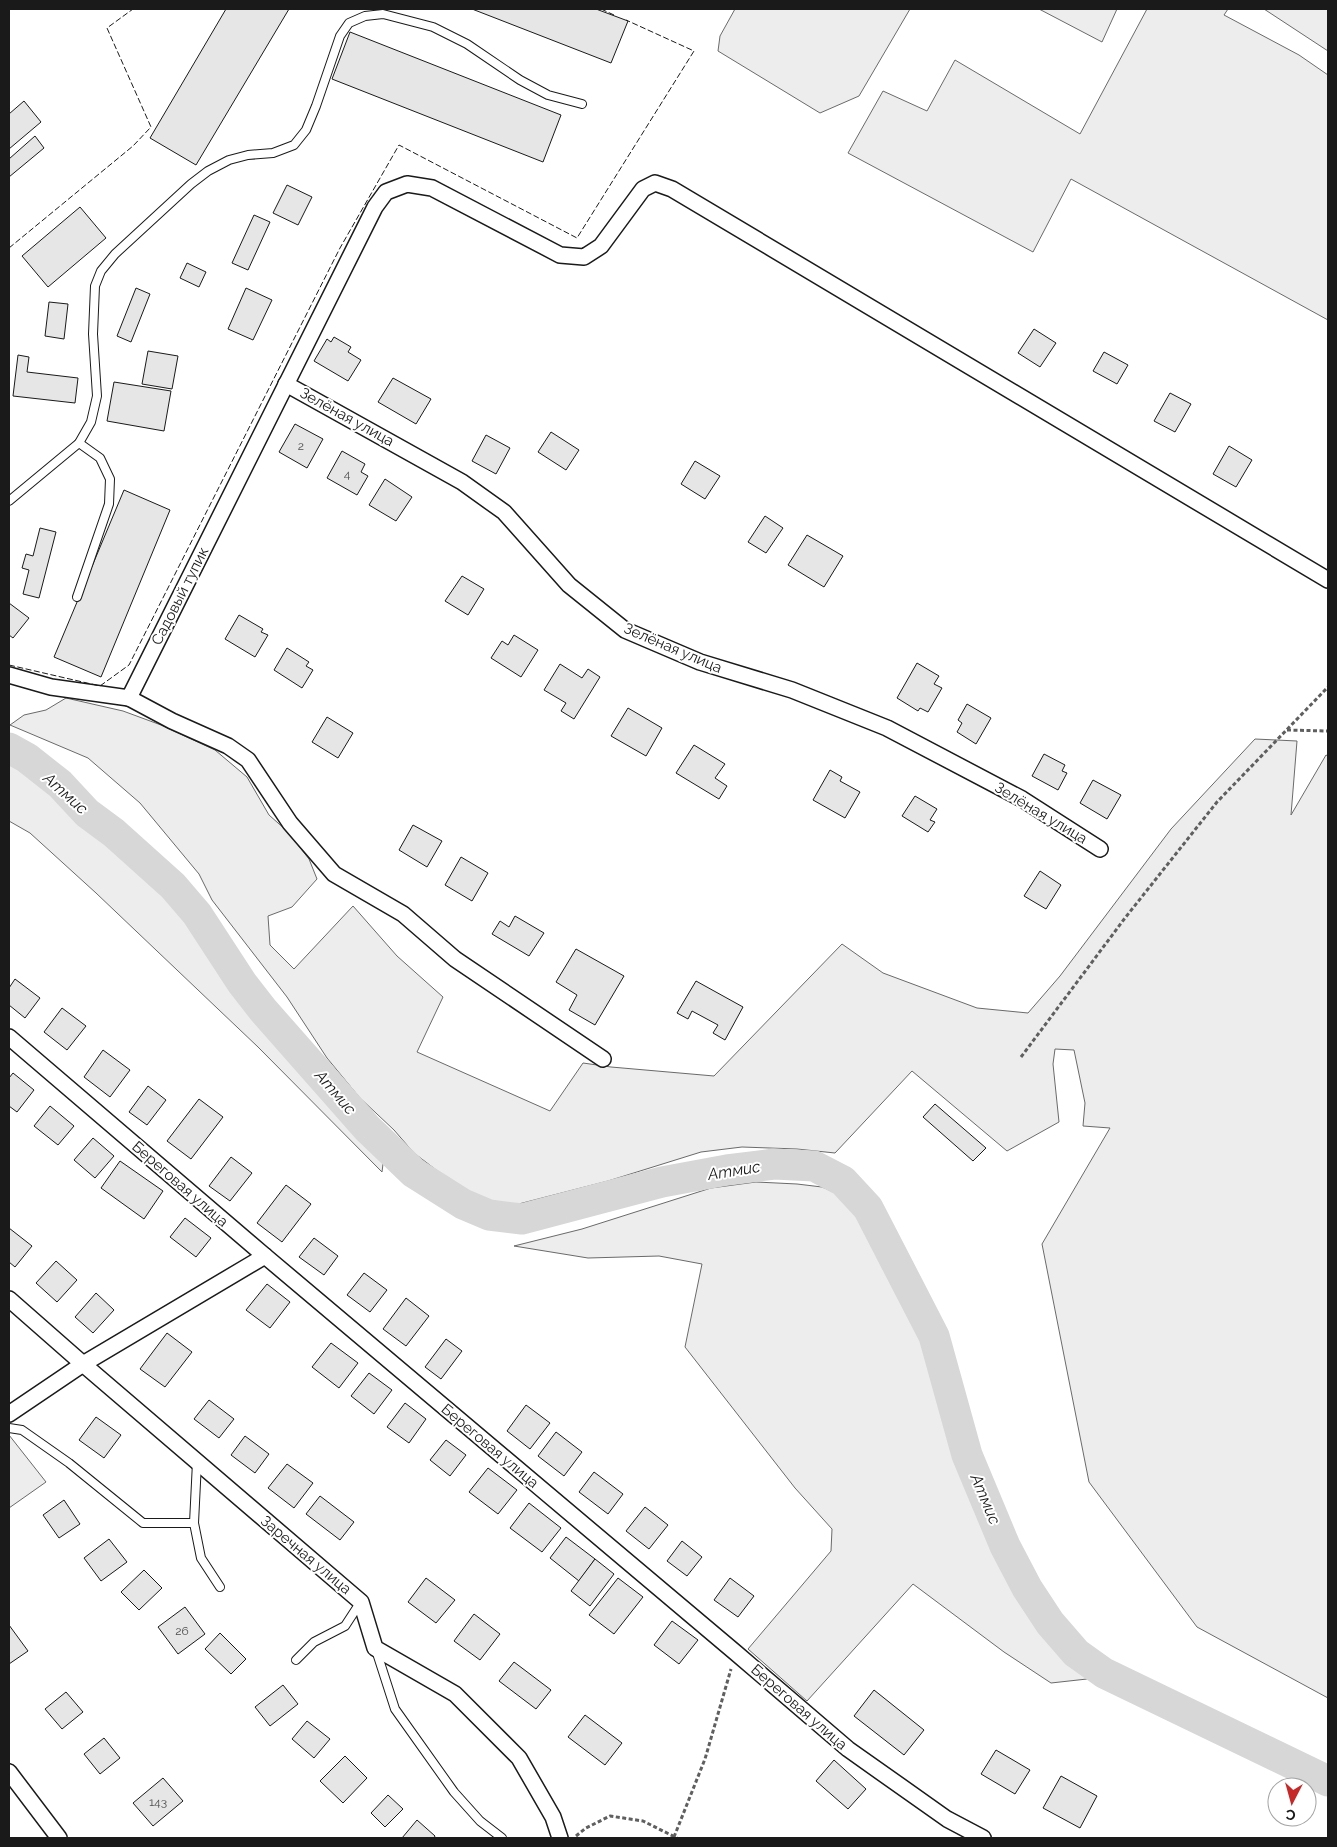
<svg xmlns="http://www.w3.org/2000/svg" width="1337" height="1847" font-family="Raleway,sans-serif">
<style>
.built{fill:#ededed;stroke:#6a6a6a}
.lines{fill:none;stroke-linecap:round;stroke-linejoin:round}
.river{stroke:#d7d7d7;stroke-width:31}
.building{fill:#e6e6e6;stroke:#1a1a1a}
.lane-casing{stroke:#1a1a1a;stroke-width:10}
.street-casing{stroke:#1a1a1a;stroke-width:18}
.path{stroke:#5f5f5f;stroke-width:3;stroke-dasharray:4 2.5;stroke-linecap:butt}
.lane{stroke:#fff;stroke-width:8}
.street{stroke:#fff;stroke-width:15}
.fence{stroke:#1a1a1a;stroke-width:1;stroke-dasharray:6 2.5;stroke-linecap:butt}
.labels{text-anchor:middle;stroke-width:4;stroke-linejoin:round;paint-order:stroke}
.number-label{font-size:12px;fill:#4d4d4d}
.street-label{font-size:15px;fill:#1a1a1a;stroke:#fff}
.water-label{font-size:16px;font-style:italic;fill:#1a1a1a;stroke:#fff}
</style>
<rect width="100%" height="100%" fill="#fff"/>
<!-- built -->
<g class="built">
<polygon points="735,9 910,9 859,96 820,113 718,51 720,36"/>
<polygon points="1039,9 1117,9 1102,42"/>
<polygon points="1147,9 1228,9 1224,15 1299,55 1328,75 1328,320 1071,179 1033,252 848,153 883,91 927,111 955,60 1080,134"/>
<polygon points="1264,9 1328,9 1328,51"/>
<polygon points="66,698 123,711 161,725 215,750 247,777 269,815 287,831 309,859 317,879 292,907 268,916 270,945 294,969 353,906 397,956 443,997 417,1052 550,1111 583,1063 611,1067 714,1076 842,944 883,973 977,1008 1028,1013 1060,976 1171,829 1255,739 1297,741 1291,815 1326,755 1328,756 1328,1698 1197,1627 1089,1482 1042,1244 1110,1128 1083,1126 1085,1103 1074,1050 1055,1049 1053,1064 1059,1122 1007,1151 912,1071 835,1153 797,1149 742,1147 701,1152 608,1181 507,1207 489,1204 469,1195 414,1153 394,1130 360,1098 327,1058 287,997 212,900 199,874 140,803 88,758 10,725 24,715 46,710"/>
<polygon points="9,762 36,783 71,803 97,826 129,862 176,901 195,930 228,964 249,1008 290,1059 384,1156 382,1172 258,1047 96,893 30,833 9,821"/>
<polygon points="756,1182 797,1184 822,1187 850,1199 859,1209 880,1254 900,1281 914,1314 954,1431 965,1472 979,1503 1006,1556 1038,1610 1082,1667 1087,1679 1051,1683 1004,1652 913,1584 807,1701 748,1649 831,1551 832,1529 795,1488 685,1347 702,1264 659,1256 588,1258 514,1246 582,1229 711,1188"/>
<polygon points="9,1435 46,1482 9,1508"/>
</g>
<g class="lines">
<!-- river -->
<polyline class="river" points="9,748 27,758 60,784 87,813 114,833 173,886 197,914 242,983 263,1010 367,1128 414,1173 463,1204 489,1215 522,1219 662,1182 727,1170 774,1164 814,1166 843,1181 868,1208 934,1336 967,1455 1005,1546 1027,1588 1050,1623 1076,1653 1104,1673 1328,1781"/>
</g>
<!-- building -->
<g class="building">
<polygon points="226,9 289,9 196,165 150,138"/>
<polygon points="472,9 596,9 628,21 611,63"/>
<polygon points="350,32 561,115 543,162 332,79"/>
<polygon points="24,101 41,122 9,149 9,114"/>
<polygon points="35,136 44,148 9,177 9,159"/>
<polygon points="287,185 312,197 298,225 273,213"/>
<polygon points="80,207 106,238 48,287 22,256"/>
<polygon points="254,215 270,222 248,270 232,263"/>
<polygon points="187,263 206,272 199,287 180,278"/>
<polygon points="136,288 150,294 131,342 117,336"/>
<polygon points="246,288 272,300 253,340 228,329"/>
<polygon points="49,302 68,304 64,339 45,336"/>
<polygon points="1034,329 1056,343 1040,367 1018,353"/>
<polygon points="334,337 351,347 348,352 361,360 348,381 314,361 327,339 331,342"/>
<polygon points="148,351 178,356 172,389 142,384"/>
<polygon points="1104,352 1128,365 1117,384 1093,371"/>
<polygon points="18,355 29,357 27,372 78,378 75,403 13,396"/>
<polygon points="393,378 431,399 416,424 378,402"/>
<polygon points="114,382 171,391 164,431 107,421"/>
<polygon points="1170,393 1191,404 1175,432 1154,421"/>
<polygon points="295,424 323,439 307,468 279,452"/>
<polygon points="551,432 579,450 566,470 538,452"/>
<polygon points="486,435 510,448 496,474 472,461"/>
<polygon points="1229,446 1252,460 1236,487 1213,474"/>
<polygon points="342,451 365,464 361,472 368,476 357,495 327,478"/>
<polygon points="695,461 720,476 705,499 681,484"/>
<polygon points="385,479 412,497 396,521 369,505"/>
<polygon points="124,490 170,510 101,677 54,657"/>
<polygon points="765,516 783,528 766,553 748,542"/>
<polygon points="40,528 56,532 39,598 23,594 29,570 22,568 26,554 33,556"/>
<polygon points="807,535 843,556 824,587 788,565"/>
<polygon points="462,576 484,589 468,615 445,601"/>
<polygon points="9,603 29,618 13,638 9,635"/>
<polygon points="239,615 263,629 261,632 268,635 255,657 225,639"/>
<polygon points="514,635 538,650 521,677 491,658 502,641 508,645"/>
<polygon points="287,648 309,662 306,666 313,670 302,688 274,670"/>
<polygon points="917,663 939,676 934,684 942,688 928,712 920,708 918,711 897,698"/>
<polygon points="560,664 582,678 588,669 600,677 574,719 561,711 566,703 544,690"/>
<polygon points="967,704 991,718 976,744 957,732 962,723 958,720"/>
<polygon points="628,708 662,728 646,756 611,736"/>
<polygon points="327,717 353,733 338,758 312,742"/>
<polygon points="694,745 725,764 715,778 727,786 719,799 676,773"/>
<polygon points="1044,754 1065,765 1062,771 1067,773 1058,790 1032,776"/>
<polygon points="830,770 842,777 840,781 860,792 845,818 813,800"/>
<polygon points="1093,780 1121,795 1107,819 1080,803"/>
<polygon points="915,796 937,809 930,820 935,822 928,832 902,816"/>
<polygon points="413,825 442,841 427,867 399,850"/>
<polygon points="461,857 488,873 472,901 445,885"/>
<polygon points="1040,871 1061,885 1046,909 1024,896"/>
<polygon points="515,916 544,933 529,956 492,934 500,921 509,927"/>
<polygon points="576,949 624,976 595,1025 569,1010 577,995 556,982"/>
<polygon points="15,979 40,998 25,1018 9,1005 9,988"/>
<polygon points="696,981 743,1007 725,1040 713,1033 718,1025 692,1011 688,1019 677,1013"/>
<polygon points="62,1008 86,1026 67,1050 44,1032"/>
<polygon points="103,1050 130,1070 110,1097 84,1077"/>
<polygon points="13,1073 34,1090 17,1112 9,1106 9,1078"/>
<polygon points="148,1086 166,1100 147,1125 129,1112"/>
<polygon points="199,1099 223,1117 191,1159 167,1141"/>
<polygon points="935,1104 986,1148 973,1161 923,1117"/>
<polygon points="50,1106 74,1126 58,1145 34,1126"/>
<polygon points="93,1138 114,1156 95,1178 74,1160"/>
<polygon points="231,1157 252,1173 230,1201 209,1186"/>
<polygon points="120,1161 163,1191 144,1219 101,1188"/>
<polygon points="286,1185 311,1204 282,1242 257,1223"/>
<polygon points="185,1218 211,1238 196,1257 170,1237"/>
<polygon points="9,1228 32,1246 15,1267 9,1262"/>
<polygon points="314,1238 338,1256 324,1275 299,1257"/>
<polygon points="56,1261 77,1280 57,1302 36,1283"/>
<polygon points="364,1273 387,1290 370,1312 347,1295"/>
<polygon points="267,1284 290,1302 270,1328 246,1310"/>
<polygon points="96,1293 114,1310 93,1333 75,1317"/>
<polygon points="406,1298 429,1316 406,1346 383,1329"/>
<polygon points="167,1333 192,1352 165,1387 140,1369"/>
<polygon points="446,1339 462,1351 441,1379 425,1367"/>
<polygon points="331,1343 358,1363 339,1388 312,1367"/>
<polygon points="369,1373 392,1390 374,1414 351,1396"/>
<polygon points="209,1400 234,1419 219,1438 194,1419"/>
<polygon points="405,1403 426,1419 409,1443 387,1427"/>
<polygon points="526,1405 550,1423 530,1449 507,1431"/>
<polygon points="96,1417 121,1435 104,1458 79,1440"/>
<polygon points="556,1432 582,1452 564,1476 538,1456"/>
<polygon points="245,1436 269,1454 255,1473 231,1455"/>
<polygon points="446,1440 466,1455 450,1476 430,1460"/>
<polygon points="287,1464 313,1483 294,1508 268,1488"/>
<polygon points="488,1468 517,1490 498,1514 469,1492"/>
<polygon points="594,1472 623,1494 608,1514 579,1492"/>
<polygon points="320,1496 354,1522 340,1540 306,1514"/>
<polygon points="64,1500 80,1524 59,1538 43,1515"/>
<polygon points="529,1503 561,1528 542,1552 510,1528"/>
<polygon points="645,1507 668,1525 649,1549 626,1531"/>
<polygon points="566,1537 595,1559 579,1581 550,1558"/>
<polygon points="109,1539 127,1562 101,1581 84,1558"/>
<polygon points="682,1541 702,1557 687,1576 667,1561"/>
<polygon points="595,1559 614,1574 590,1606 571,1591"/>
<polygon points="144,1570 162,1588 139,1610 121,1592"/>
<polygon points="426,1578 455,1600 436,1623 408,1602"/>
<polygon points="618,1578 643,1597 614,1634 589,1615"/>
<polygon points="730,1578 754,1596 738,1617 714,1600"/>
<polygon points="185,1607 205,1634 178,1654 158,1627"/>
<polygon points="474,1614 500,1634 480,1660 454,1641"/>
<polygon points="672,1621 698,1640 679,1664 654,1645"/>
<polygon points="9,1625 28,1651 9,1664"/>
<polygon points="220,1633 246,1659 231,1674 205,1649"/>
<polygon points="514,1662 551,1690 536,1709 499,1681"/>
<polygon points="283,1685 298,1704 270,1726 255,1707"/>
<polygon points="874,1690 924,1730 904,1755 854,1716"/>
<polygon points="66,1692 83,1712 62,1729 45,1709"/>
<polygon points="585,1715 622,1743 605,1765 568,1737"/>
<polygon points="307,1721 330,1739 314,1758 292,1739"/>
<polygon points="104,1738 120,1758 100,1774 84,1754"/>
<polygon points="996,1750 1030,1770 1015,1794 981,1774"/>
<polygon points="345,1756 367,1778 343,1803 320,1781"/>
<polygon points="834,1760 866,1789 848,1809 816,1781"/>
<polygon points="1061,1776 1097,1796 1080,1828 1043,1808"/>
<polygon points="163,1778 183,1801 153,1826 133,1803"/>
<polygon points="388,1795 403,1809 385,1827 371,1813"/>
<polygon points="417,1820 435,1836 434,1838 402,1838"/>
</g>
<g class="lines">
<!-- lane casing -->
<g class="lane-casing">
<g id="lane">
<polyline points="9,501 79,443 91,422 97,396 93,334 95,286 101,271 115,254 191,184 208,171 229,160 248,155 273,153 294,145 306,130 316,106 340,36 349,23 365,16 383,14 433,27 467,44 520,80 548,95 582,104"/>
<polyline points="77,597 109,504 110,479 100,458 79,443"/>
<polyline points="9,1428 22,1430 69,1463 143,1523 194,1523"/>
<polyline points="197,1462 194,1523 201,1558 220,1587"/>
<polyline points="376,1650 395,1709 454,1792 480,1821 502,1838"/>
<polyline points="296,1660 314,1642 345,1626 360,1603"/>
</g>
</g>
<!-- street casing -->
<g class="street-casing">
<g id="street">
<polyline points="286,384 462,482 504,512 569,585 625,630 700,662 792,690 887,728 1022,799 1100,849"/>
<polyline points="9,675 51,687 129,698 375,207 386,192 407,184 432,188 560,255 584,257 601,246 643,189 655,183 672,189 1328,580"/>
<polyline points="129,698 172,721 228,746 248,760 290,823 334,874 403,914 455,959 603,1059"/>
<polyline points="9,1037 265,1256 736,1653 848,1749 947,1819 983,1838"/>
<polyline points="9,1299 83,1364 361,1602 375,1648 455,1694 519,1758 553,1817 560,1838"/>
<polyline points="9,1414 83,1364 265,1256"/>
<polyline points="9,1772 59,1838"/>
</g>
</g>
<!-- path -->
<g class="path">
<polyline points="1287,730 1328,731"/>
<polyline points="1021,1057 1125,918 1217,802 1328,687"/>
<polyline points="576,1836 586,1828 610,1816 643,1821 677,1838"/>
<polyline points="674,1837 705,1759 731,1669"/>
</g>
<!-- lane -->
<use href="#lane" class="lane"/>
<!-- street -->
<use href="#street" class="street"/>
<!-- fence -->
<g class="fence">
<polyline points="601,9 614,15"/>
<polyline points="9,248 133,146 151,127 107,28 133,9"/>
<polyline points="9,665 100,686 129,665 340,248 399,145 577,238 694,51 626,20"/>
</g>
</g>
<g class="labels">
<!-- number labels -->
<g class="number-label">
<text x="301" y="450">2</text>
<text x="347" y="478">4</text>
<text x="182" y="1635">26</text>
<text x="158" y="1806">143</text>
</g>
<!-- street labels -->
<g class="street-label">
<text transform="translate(347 417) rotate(29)" y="5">Зелёная улица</text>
<text transform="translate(180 596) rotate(-63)" y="5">Садовый тупик</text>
<text transform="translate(673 648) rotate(23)" y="5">Зелёная улица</text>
<text transform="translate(1041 813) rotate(31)" y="5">Зелёная улица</text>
<text transform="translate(180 1184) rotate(41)" y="5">Береговая улица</text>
<text transform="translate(490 1446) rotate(40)" y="5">Береговая улица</text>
<text transform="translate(306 1555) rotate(40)" y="5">Заречная улица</text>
<text transform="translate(799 1707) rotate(41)" y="5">Береговая улица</text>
</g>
<!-- water labels -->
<g class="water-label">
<text transform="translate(66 793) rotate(42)" y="6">Атмис</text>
<text transform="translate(336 1092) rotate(49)" y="6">Атмис</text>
<text transform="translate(734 1170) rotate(-9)" y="6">Атмис</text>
<text transform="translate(986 1499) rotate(67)" y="6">Атмис</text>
</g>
</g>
<!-- border -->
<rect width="1337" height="1847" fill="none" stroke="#1a1a1a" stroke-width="20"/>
<!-- north arrow -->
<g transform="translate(1292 1802) rotate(186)"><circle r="24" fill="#ffffff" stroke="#a3a3a3"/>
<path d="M0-4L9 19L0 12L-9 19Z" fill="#c62828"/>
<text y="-8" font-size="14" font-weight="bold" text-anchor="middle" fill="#1a1a1a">С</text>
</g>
</svg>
